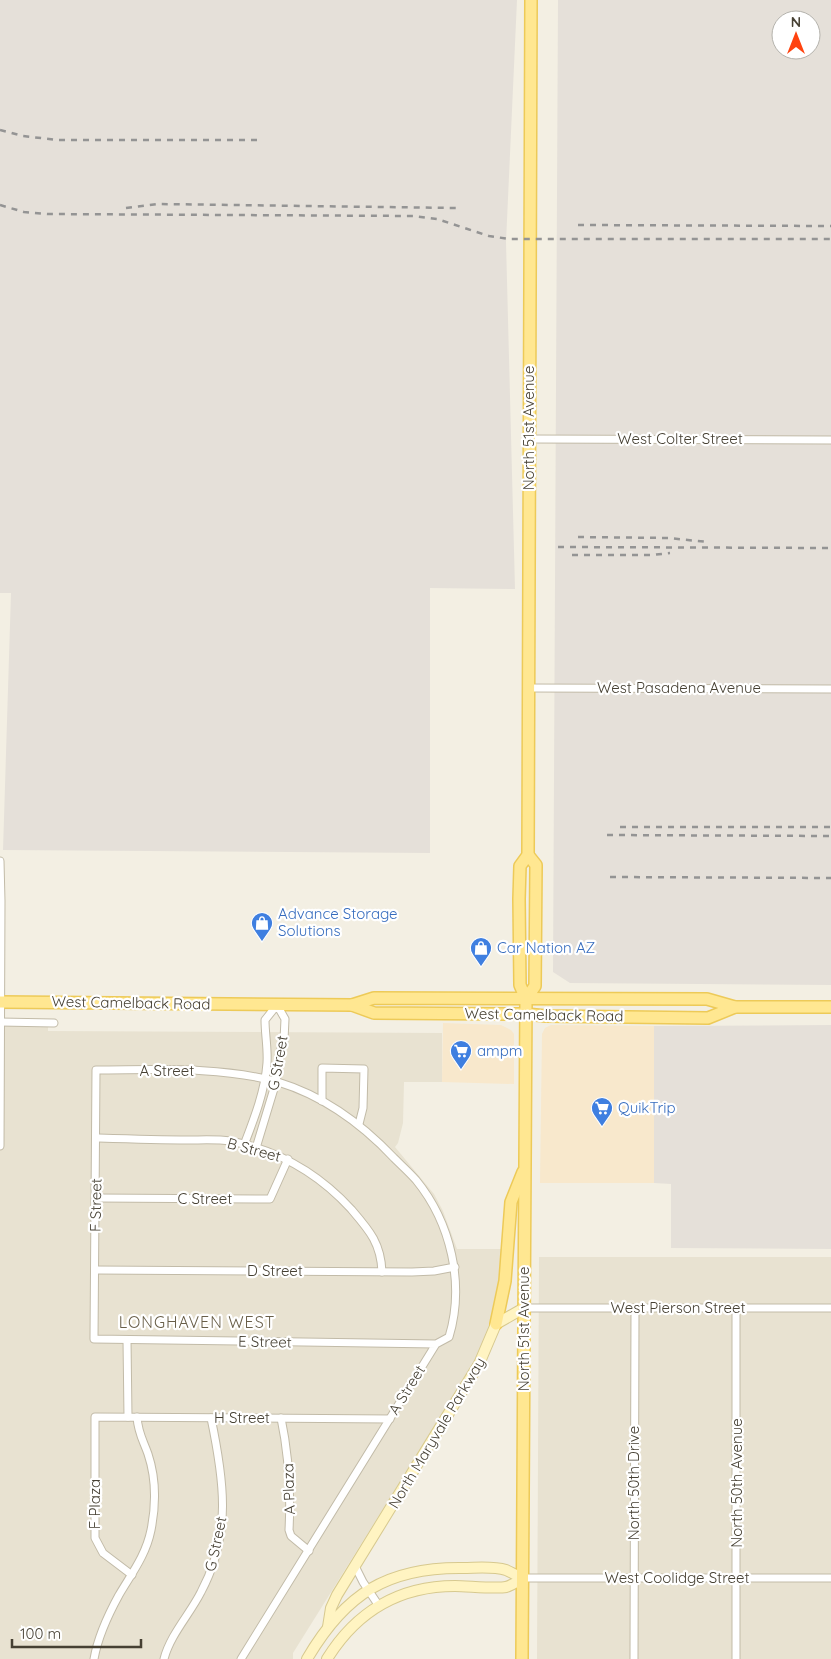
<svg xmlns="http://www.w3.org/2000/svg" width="831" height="1659" font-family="Quicksand,sans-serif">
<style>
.residential{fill:#e8e2d1}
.commercial{fill:#f8e8cc}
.industrial{fill:#e5e0d9;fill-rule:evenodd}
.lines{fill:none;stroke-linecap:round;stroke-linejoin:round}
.street-casing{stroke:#c2bba8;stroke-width:9}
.secondary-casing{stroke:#d7c98f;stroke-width:12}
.primary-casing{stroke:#edca58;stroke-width:14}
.street{stroke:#fff;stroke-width:7}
.secondary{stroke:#fff4c2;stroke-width:10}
.primary{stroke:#ffe791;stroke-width:11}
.rail{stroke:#949494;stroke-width:2.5;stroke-dasharray:6 6;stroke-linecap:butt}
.labels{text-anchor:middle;stroke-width:4.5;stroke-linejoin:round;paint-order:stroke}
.street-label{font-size:15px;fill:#464033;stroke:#fff}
.shop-label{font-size:15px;fill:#366cbe;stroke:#fff;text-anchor:start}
.neighbourhood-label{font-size:16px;letter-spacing:1px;fill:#695f49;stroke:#fff}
</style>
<rect width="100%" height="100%" fill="#f3efe3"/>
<!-- residential -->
<g class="residential">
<polygon points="0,1025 48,1025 48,1031 442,1033 442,1082 404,1082 403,1123 398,1143 395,1147 434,1194 443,1211 457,1249 503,1249 503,1276 492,1320 478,1357 293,1653 293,1659 0,1659"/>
<polygon points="539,1257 831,1257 831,1659 537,1659"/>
</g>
<!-- commercial -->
<g class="commercial">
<polygon points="443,1023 501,1025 511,1030 514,1034 514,1084 442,1082"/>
<polygon points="551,1025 654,1026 654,1183 540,1183 542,1034 545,1028"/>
</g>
<!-- industrial -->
<g class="industrial">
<polygon points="0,0 517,0 506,242 515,589 430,588 430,853 3,850 11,593 0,593"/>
<path d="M558 0H831V985L570 983 553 972ZM781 20H811V50H781Z"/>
<polygon points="831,1025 831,1249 671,1248 671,1184 654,1183 654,1026"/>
</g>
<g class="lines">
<!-- street casing -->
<g class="street-casing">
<g id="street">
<polyline points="529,439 831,440"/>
<polyline points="528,688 831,689"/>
<polyline points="0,861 1,901 0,1146"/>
<polyline points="0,1022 54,1023"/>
<polyline points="322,1101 322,1068 364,1069 363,1108 359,1124"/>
<path d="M96 1138C127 1139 157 1140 188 1140 201 1140 217 1139 230 1141 278 1150 318 1173 351 1209 369 1230 381 1243 382 1272"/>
<path d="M244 1145C254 1119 265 1091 267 1063 268 1049 265 1034 265 1020L277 1005 285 1019 284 1040 281 1049 276 1082 256 1148"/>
<polyline points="96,1198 270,1199 288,1159"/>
<polyline points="95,1270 412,1272 434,1271 455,1267"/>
<polyline points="524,1308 831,1308"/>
<polyline points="736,1308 736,1659"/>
<polyline points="127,1340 128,1417"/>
<path d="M281 1418C289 1456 291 1492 289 1530L291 1536 309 1551"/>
<polyline points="355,1566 363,1582 379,1606"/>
<polyline points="132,1575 103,1553 95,1538 95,1417 390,1419"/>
<polyline points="523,1578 831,1578"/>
<path d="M94 1659C98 1636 108 1615 119 1595 132 1573 146 1555 151 1530 156 1505 156 1478 148 1454 143 1440 138 1433 137 1417"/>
<path d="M164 1659C170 1635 190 1614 201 1592 232 1534 224 1480 211 1418"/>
<path d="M241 1659 436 1344 449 1337C465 1284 451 1223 416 1180 409 1172 401 1165 394 1158 362 1124 324 1096 278 1082 219 1066 156 1070 96 1070L94 1339 436 1344"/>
<polyline points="634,1659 635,1308"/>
</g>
</g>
<!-- secondary casing -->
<g class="secondary-casing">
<g id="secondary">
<polyline points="328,1627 331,1608 337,1595 479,1364 496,1324 524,1308"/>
<path d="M307 1659C345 1594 387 1567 463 1568 476 1568 493 1566 506 1570 511 1572 517 1576 523 1578"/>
<path d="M327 1659C356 1612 399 1586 455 1586 467 1586 496 1589 506 1587 511 1586 518 1581 523 1578"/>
</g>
</g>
<!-- primary casing -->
<g class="primary-casing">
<g id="primary">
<polyline points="526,999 535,986 536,865 528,855"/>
<polyline points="0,1002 352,1005 374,1013 526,1014 546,1016 708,1018 735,1007"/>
<polyline points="352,1005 374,998 707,999 735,1007 831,1007"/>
<polyline points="496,1324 505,1281 511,1202 523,1172"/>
<polyline points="522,1659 526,999 520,985 519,899 520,866 528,855 531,0"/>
</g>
</g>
<!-- street -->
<use href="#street" class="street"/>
<!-- secondary -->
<use href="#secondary" class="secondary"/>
<!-- primary -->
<use href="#primary" class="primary"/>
<!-- rail -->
<g class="rail">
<polyline points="0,130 23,136 58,140 260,140"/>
<polyline points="0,205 24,212 48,214 413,216 437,219 489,236 509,239 831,239"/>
<polyline points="126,208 158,204 456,208"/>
<polyline points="578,225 831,226"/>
<polyline points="578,537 668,538 708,542"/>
<polyline points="558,547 831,548"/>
<polyline points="572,555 652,555 670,553"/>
<polyline points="620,827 831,827"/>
<polyline points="607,835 831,836"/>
<polyline points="610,877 831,878"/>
</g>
</g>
<!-- icons -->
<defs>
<g id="shop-pin" transform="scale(1.125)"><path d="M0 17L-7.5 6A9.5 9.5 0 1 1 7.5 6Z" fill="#3f7fe0" stroke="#fff"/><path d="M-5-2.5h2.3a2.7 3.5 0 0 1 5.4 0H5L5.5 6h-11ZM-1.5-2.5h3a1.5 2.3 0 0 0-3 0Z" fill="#fff"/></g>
<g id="supermarket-pin" transform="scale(1.125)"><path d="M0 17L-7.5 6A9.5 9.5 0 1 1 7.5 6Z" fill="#3f7fe0" stroke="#fff"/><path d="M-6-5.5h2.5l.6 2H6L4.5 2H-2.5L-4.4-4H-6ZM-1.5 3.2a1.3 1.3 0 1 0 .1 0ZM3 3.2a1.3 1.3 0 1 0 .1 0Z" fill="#fff"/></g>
</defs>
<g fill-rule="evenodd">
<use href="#shop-pin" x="262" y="923"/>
<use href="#shop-pin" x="481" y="948"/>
<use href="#supermarket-pin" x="461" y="1051"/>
<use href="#supermarket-pin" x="602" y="1108"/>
</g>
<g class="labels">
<!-- street labels -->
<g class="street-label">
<text transform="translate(529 428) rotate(-90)" y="5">North 51st Avenue</text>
<text x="680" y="444">West Colter Street</text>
<text x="679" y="693">West Pasadena Avenue</text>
<text transform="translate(131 1003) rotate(1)" y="5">West Camelback Road</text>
<text transform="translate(544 1015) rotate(1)" y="5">West Camelback Road</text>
<text transform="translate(278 1063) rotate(-80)" y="5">G Street</text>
<text x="167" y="1076">A Street</text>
<text transform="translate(254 1150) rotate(15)" y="5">B Street</text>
<text x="205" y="1204">C Street</text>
<text transform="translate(96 1205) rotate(-89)" y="5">F Street</text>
<text x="275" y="1276">D Street</text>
<text x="678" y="1313">West Pierson Street</text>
<text transform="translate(524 1329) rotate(-90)" y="5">North 51st Avenue</text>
<text transform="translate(265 1342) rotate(1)" y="5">E Street</text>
<text transform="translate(407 1390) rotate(-58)" y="5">A Street</text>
<text x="242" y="1423">H Street</text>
<text transform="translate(437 1433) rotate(-59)" y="5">North Maryvale Parkway</text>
<text transform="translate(634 1483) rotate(-90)" y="5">North 50th Drive</text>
<text transform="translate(737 1483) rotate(-90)" y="5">North 50th Avenue</text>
<text transform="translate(289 1489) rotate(-92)" y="5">A Plaza</text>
<text transform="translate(95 1504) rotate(-90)" y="5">F Plaza</text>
<text transform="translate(216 1544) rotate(-78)" y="5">G Street</text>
<text x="677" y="1583">West Coolidge Street</text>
</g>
<!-- shop labels -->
<g class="shop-label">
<text x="278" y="919">Advance Storage<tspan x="278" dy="17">Solutions</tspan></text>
<text x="497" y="953">Car Nation AZ</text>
<text x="477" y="1056">ampm</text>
<text x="618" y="1113">QuikTrip</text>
</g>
<!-- neighbourhood labels -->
<g class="neighbourhood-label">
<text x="197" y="1328">LONGHAVEN WEST</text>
</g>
</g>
<!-- north arrow -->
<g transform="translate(796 35)"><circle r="24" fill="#ffffff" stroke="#b5b3ad"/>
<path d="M0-4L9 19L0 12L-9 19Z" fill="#ff430f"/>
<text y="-8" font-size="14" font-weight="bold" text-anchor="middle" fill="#464033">N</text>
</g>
<!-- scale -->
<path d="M12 1639v8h129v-8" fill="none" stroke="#464033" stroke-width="2.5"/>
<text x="20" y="1639" font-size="15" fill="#464033" stroke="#ffffff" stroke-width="4" paint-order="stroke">100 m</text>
</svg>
